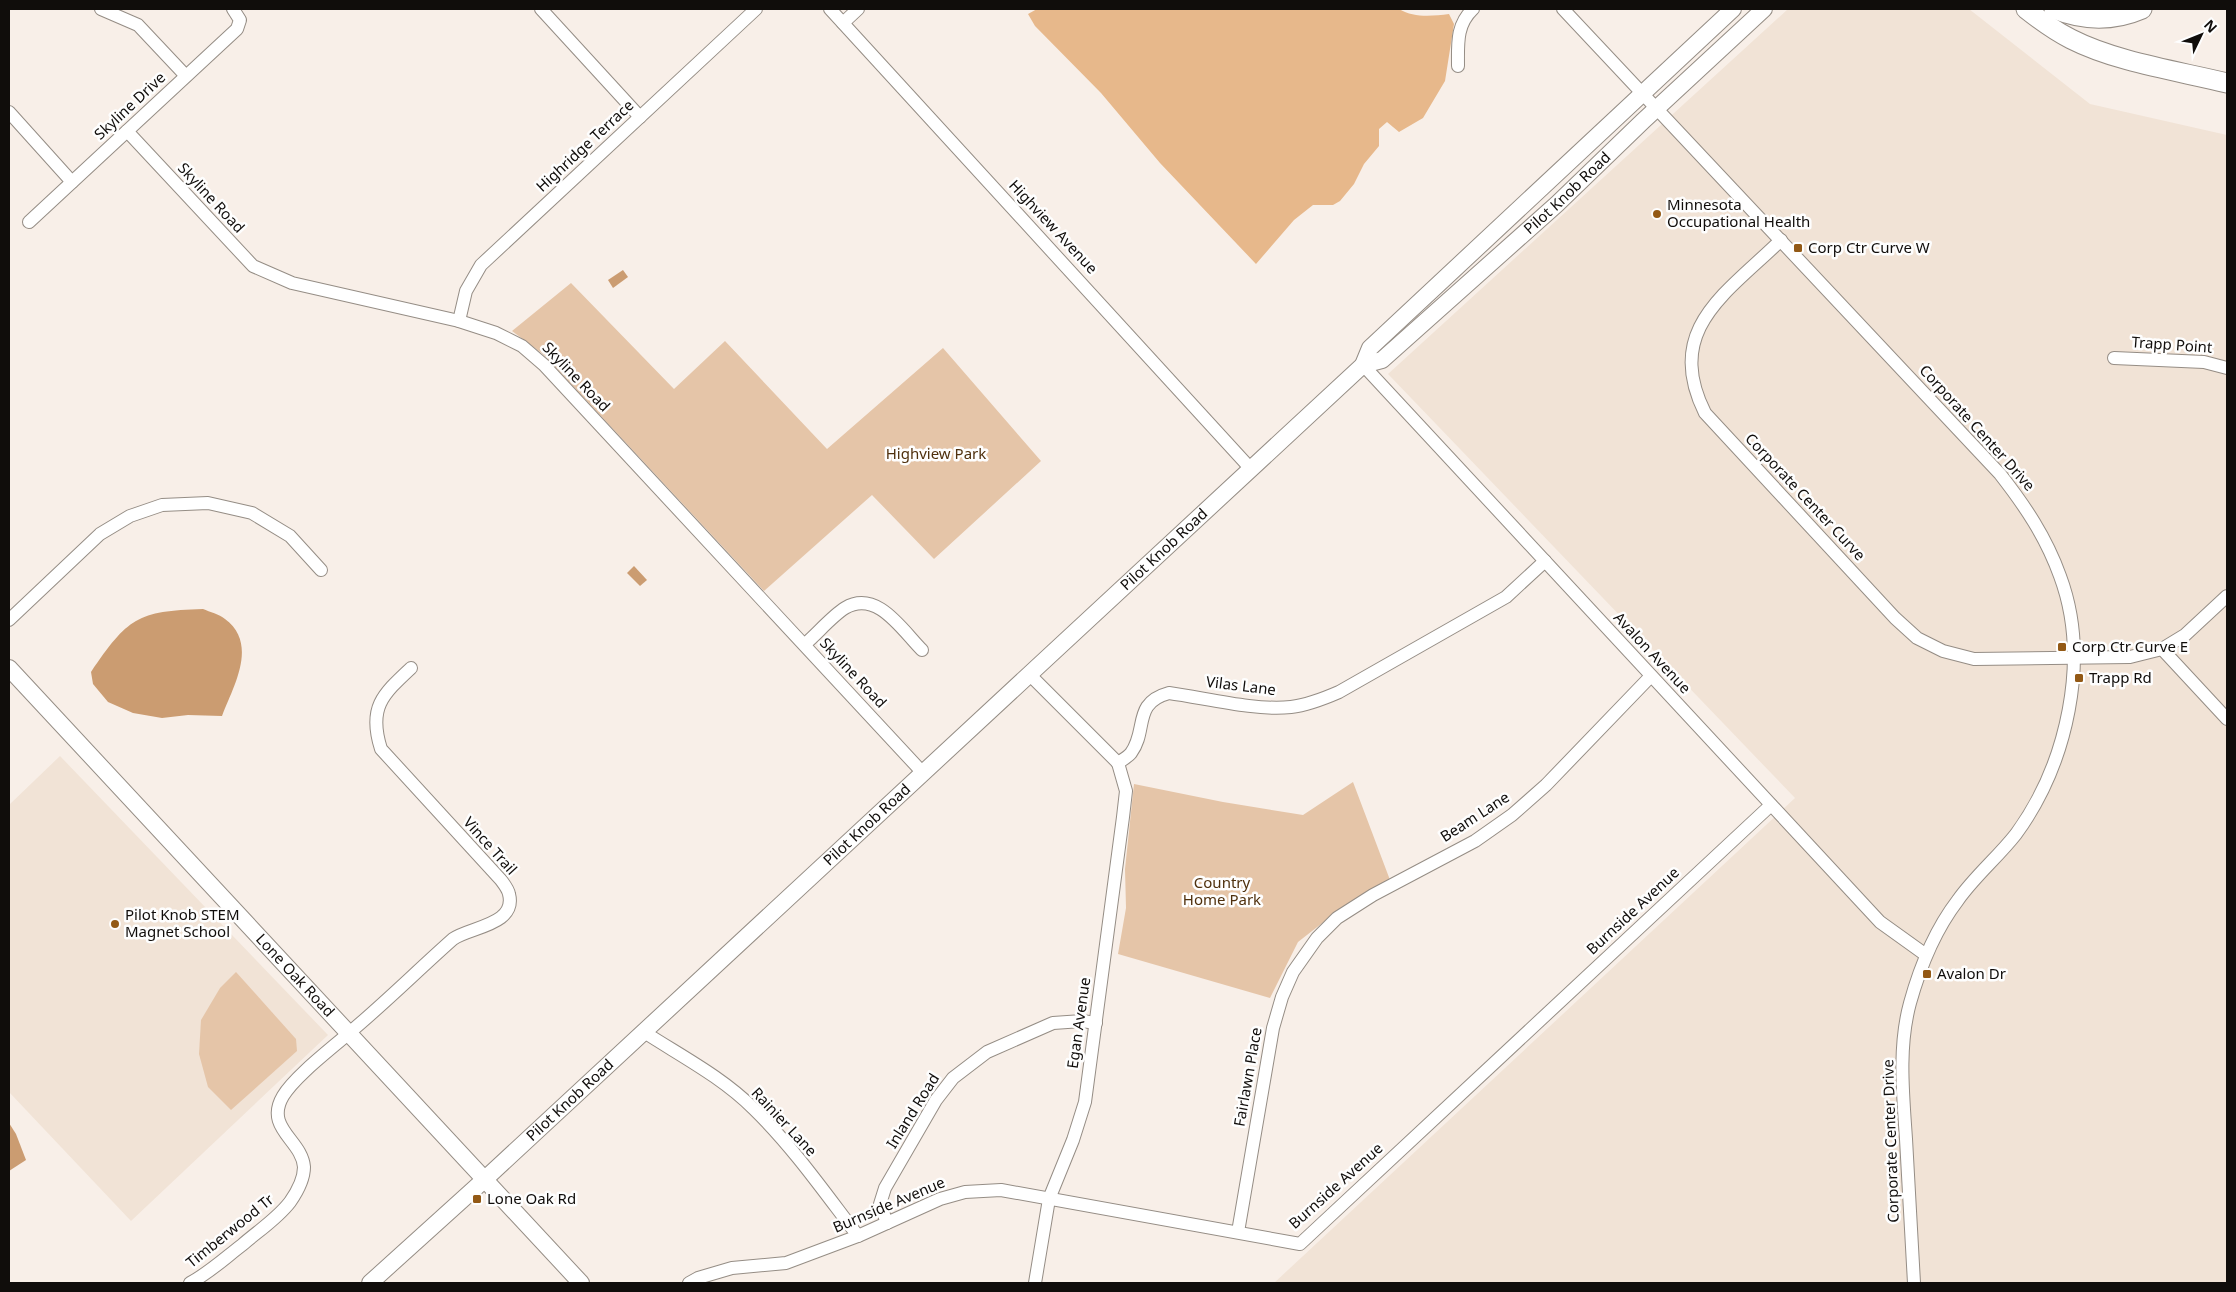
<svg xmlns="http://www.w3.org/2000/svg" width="2236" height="1292" font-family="'Noto Sans',sans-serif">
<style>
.built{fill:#f1e3d6}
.green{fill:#e5c5a8}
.forest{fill:#e7b88b}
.water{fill:#cb9c71}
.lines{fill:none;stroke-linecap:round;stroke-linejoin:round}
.minor-casing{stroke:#958d85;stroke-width:14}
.major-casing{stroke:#958d85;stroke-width:18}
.highway-casing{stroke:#958d85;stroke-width:21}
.minor{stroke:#fff;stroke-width:12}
.major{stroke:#fff;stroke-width:16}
.highway{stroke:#fff;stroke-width:19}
.poi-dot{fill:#935915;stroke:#fefefe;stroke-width:2}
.labels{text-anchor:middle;stroke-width:5;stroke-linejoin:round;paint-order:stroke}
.street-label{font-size:15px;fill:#100d0b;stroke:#fefefe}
.poi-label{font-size:15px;fill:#100d0b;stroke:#fefefe;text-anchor:start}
.park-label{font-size:15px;fill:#4f300d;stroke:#fefefe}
</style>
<rect width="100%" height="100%" fill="#f8efe8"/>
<!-- built -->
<g class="built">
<polygon points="1788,9 1969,9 2090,104 2227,135 2227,1283 1274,1283 1795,798 1388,374"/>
<polygon points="60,756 328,1035 131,1221 9,1092 9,805"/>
</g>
<!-- green -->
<g class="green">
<polygon points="571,283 674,389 725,341 827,449 943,348 1041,461 934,559 872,495 764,591 544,355 512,331"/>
<polygon points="1353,782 1390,880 1330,917 1298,942 1270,998 1118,954 1126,908 1125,869 1134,784 1223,802 1303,815"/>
<polygon points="236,972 296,1039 297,1051 231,1110 208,1087 199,1054 201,1020 220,988"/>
</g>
<!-- forest -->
<path class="forest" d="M1037 9H1399C1414 18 1432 16 1449 14L1454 24 1445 81 1423 118 1399 132 1387 122 1379 129V146L1364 164 1354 184 1340 201 1333 205H1313L1294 220 1256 264 1160 163 1101 93 1035 26 1028 14Z"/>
<!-- water -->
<g class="water">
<polygon points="623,270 628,277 613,288 608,280"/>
<polygon points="634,566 647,580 640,586 627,573"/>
<path d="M203 609C210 612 219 614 225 619 259 644 233 687 222 716L188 715 162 718 133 713 108 702 93 684 91 672C128 618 137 611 203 609Z"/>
<polygon points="9,1123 16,1134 26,1160 9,1171"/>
</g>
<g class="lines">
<!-- minor casing -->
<g class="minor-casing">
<g id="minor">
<polyline points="101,9 138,25 186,76"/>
<polyline points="541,9 640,117"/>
<polyline points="830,9 1251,469"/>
<path d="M1563 9 2000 474C2025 506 2046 537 2060 576 2091 659 2067 764 2016 834 1998 857 1975 876 1958 900 1935 930 1920 967 1910 1003 1898 1047 1903 1094 1906 1139 1909 1187 1911 1235 1914 1283"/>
<polyline points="843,23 858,9"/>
<path d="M1458 66C1458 44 1456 25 1473 9"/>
<polyline points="9,112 72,182"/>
<polyline points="127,131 253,266 292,283 459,321 496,333 522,346 544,365 923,773"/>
<polyline points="29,222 237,29 240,20 233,9"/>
<path d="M1781 240C1727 293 1663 329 1705 413L1895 618 1917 638 1943 651 1974 659 2130 657 2162 649 2185 635 2227 596"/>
<polyline points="459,321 466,291 481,265 756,9"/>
<polyline points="2114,358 2204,362 2227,368"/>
<polyline points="1363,365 1880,922 1926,955"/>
<polyline points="9,620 100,534 130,516 162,505 208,503 252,513 290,536 321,570"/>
<path d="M805 644C817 634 832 616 845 608 877 589 902 630 922 650"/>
<polyline points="2162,649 2227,719"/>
<polyline points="1029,674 1118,763"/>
<path d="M1118 763C1122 760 1128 757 1131 753 1148 730 1132 703 1169 693 1206 698 1255 711 1291 707 1308 705 1323 699 1339 692L1506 597 1545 561"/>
<path d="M644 1032C681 1056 722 1077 754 1109 793 1147 825 1193 858 1236"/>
<polyline points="887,1223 880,1204 885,1188 936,1100 953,1078 987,1052 1053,1023 1082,1021 1096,1023"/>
<polyline points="1238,1232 1273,1028 1282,997 1293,972 1317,938 1337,918 1373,895 1475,841 1512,815 1546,785 1651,676"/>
<path d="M190 1283C209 1273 225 1258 242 1245 258 1231 277 1219 290 1202 297 1192 304 1180 304 1167 302 1140 264 1128 283 1096 295 1076 331 1049 349 1033 385 1003 418 970 453 939 470 927 517 925 509 894 508 889 504 884 501 880L381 749C368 708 382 695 411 668"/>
<polyline points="689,1283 698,1278 732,1268 786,1263 858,1236 940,1199 965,1192 1001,1190 1300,1244 1771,805"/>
<polyline points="1035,1283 1049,1199 1073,1140 1085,1102 1123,817 1126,791 1118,763"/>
</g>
</g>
<!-- major casing -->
<g class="major-casing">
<g id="major">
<path id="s1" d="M1363 365 1382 360 1557 204 1643 121 1764 9"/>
<path id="s2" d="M9 668 581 1283"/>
<path id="s3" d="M370 1283 484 1180 1363 365 1370 348 1733 9"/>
</g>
</g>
<!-- highway casing -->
<g class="highway-casing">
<g id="highway">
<path d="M2026 9C2040 20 2055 31 2071 39 2116 62 2178 71 2227 83"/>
<path d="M2054 9C2084 21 2112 22 2142 9"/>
</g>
</g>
<!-- minor -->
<use href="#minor" class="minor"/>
<!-- major -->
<use href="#major" class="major"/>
<!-- highway -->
<use href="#highway" class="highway"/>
</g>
<!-- markers -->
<g class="poi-dot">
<circle cx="1657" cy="214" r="5"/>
<rect x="1793" y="243" width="10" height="10" rx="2.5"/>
<rect x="2057" y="642" width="10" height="10" rx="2.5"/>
<rect x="2074" y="673" width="10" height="10" rx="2.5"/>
<circle cx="115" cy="924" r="5"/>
<rect x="1922" y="969" width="10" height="10" rx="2.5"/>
<rect x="472" y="1194" width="10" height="10" rx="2.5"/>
</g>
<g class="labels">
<!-- street labels -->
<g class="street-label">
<text transform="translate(130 106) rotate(-43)" y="5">Skyline Drive</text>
<text transform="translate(585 146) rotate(-43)" y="5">Highridge Terrace</text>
<text dy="5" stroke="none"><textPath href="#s1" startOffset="269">Pilot Knob Road</textPath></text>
<text transform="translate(211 198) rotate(47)" y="5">Skyline Road</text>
<text transform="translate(1053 227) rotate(47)" y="5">Highview Avenue</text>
<text transform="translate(2172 345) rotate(4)" y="5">Trapp Point</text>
<text transform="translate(576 377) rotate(46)" y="5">Skyline Road</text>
<text transform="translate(1977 428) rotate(48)" y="5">Corporate Center Drive</text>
<text transform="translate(1805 497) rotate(47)" y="5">Corporate Center Curve</text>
<text dy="5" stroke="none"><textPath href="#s3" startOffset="1081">Pilot Knob Road</textPath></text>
<text transform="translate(1652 653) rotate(47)" y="5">Avalon Avenue</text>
<text transform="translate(853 673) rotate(47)" y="5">Skyline Road</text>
<text transform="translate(1241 686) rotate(7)" y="5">Vilas Lane</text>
<text transform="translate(1475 817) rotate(-33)" y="5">Beam Lane</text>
<text dy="5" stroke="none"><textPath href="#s3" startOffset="676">Pilot Knob Road</textPath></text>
<text transform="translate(490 846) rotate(48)" y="5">Vince Trail</text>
<text transform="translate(1633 911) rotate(-43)" y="5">Burnside Avenue</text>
<text dy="5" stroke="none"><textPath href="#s2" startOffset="420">Lone Oak Road</textPath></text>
<text transform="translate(1079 1023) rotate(-82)" y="5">Egan Avenue</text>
<text transform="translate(1248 1077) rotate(-80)" y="5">Fairlawn Place</text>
<text dy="5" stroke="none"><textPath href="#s3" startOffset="271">Pilot Knob Road</textPath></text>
<text transform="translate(913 1111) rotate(-58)" y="5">Inland Road</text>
<text transform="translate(784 1122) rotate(47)" y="5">Rainier Lane</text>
<text transform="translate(1891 1141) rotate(-92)" y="5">Corporate Center Drive</text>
<text transform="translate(1336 1186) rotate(-42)" y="5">Burnside Avenue</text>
<text transform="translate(889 1205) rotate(-23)" y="5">Burnside Avenue</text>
<text transform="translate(230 1231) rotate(-39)" y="5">Timberwood Tr</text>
</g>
<!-- poi labels -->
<g class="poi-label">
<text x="1667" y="210">Minnesota<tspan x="1667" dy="17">Occupational Health</tspan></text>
<text x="1808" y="253">Corp Ctr Curve W</text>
<text x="2072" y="652">Corp Ctr Curve E</text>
<text x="2089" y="683">Trapp Rd</text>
<text x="125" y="920">Pilot Knob STEM<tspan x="125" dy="17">Magnet School</tspan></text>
<text x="1937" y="979">Avalon Dr</text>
<text x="487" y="1204">Lone Oak Rd</text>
</g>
<!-- park labels -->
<g class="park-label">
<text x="936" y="459">Highview Park</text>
<text x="1222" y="888">Country<tspan x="1222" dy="17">Home Park</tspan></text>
</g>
</g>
<!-- border -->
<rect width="2236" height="1292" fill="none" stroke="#100d0b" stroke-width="20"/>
<!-- north arrow -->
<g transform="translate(2201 35) rotate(47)" stroke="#fefefe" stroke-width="4" paint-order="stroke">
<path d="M0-4L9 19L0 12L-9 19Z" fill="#100d0b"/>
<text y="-8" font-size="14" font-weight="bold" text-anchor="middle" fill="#100d0b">N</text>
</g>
</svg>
